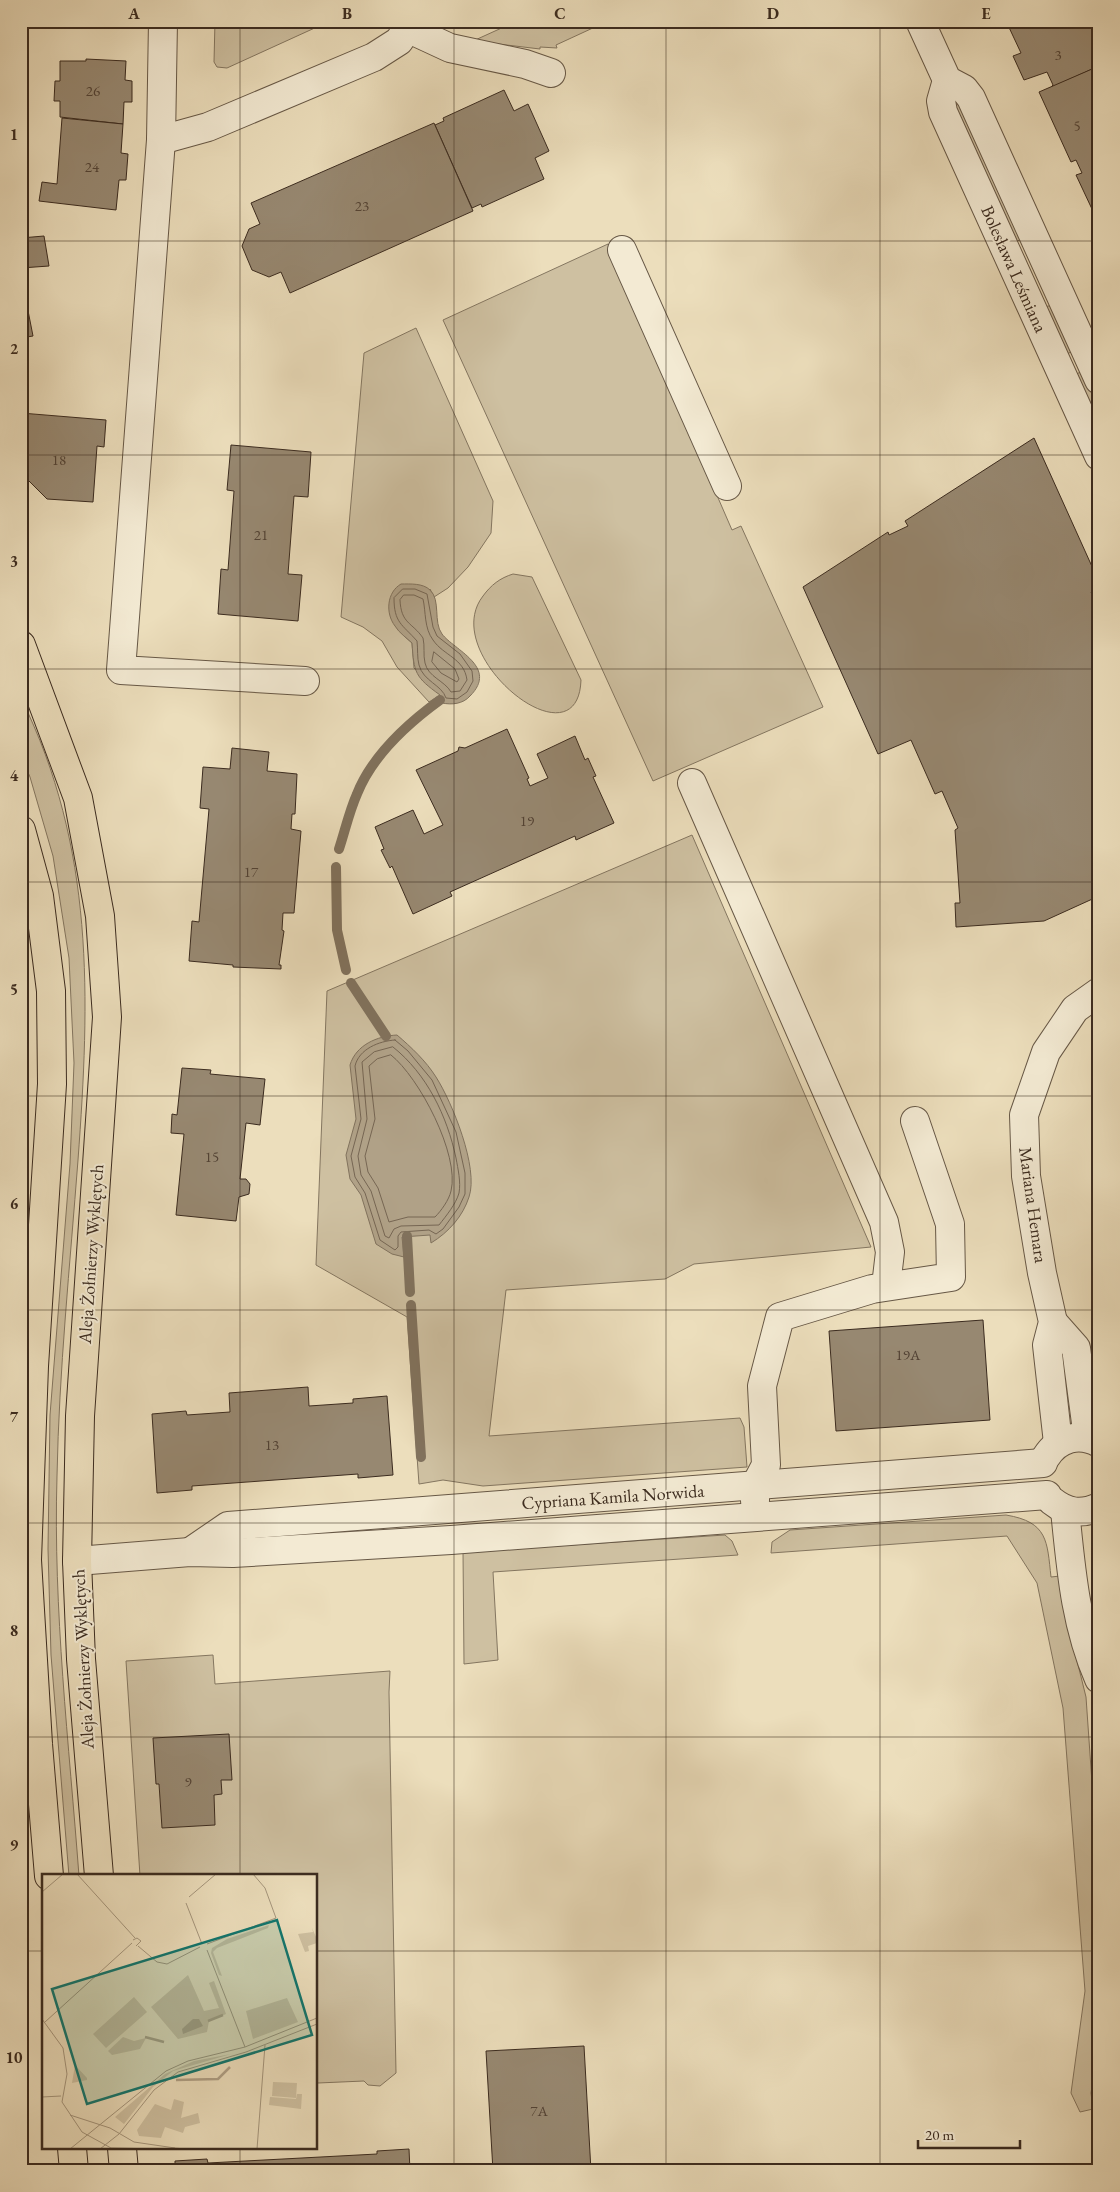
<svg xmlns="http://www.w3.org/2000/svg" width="1120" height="2192" font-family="'EB Garamond',serif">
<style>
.green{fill:#cec0a1;stroke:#847660}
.water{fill:#b0a187;stroke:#81725d}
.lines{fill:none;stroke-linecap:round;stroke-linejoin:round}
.shore{stroke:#766653;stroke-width:1}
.stream{stroke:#81725d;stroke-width:10}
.building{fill:#978871;stroke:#3b2b1f}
.minor-casing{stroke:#675846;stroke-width:30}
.major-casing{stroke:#3b2b1f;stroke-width:30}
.minor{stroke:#f3ead3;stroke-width:28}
.major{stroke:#ecdebc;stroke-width:28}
.grid{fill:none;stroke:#3b2b1f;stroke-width:1;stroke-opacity:0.55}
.labels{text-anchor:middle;stroke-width:4;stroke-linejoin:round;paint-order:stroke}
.number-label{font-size:15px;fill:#524234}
.street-label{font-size:18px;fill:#3b2b1f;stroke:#f3ead3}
.inset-river{fill:none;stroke:#b0a187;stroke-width:2.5}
.inset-road{fill:none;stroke:#a5967d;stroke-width:1}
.view{fill:#0f766e;fill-opacity:0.15;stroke:#0f766e;stroke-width:2.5}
.inset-edge{fill:none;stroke:#3b2b1f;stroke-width:2.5}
.neatline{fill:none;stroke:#3b2b1f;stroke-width:2}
.grid-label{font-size:16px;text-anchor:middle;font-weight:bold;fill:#3b2b1f}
</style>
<rect width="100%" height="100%" fill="#ecdebc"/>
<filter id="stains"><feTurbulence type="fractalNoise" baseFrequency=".004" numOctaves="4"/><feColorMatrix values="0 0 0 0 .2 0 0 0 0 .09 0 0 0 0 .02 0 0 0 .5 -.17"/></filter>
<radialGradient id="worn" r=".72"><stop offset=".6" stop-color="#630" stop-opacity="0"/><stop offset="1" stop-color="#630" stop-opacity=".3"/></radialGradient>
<!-- green -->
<g class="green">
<polygon points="215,21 330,21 227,68 217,67 214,62"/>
<polygon points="517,21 608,21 556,45 557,48 540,47 540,49 473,41"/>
<polygon points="955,96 1021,239 1016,242 951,97"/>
<polygon points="608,244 732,530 741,526 823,707 653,781 443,320"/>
<polygon points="1048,306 1051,306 1073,351 1065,355 1046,307"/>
<polygon points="416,328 493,501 491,533 468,567 448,588 434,597 430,589 405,637 412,643 414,668 440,695 429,702 397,667 382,641 363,627 341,617 364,353"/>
<polygon points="1083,371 1099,407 1099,431 1074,375"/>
<path d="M513 574 532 577 581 680C578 769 437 655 483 596 491 585 500 578 513 574Z"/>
<path d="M21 698C95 848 90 998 78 1160 70 1265 59 1371 57 1476 53 1610 69 1743 79 1876H69L51 1655 48 1549 50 1415 70 1164 74 1063 69 958 53 856 30 777 21 756Z"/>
<polygon points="692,835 871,1247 694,1264 665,1279 506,1290 489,1436 740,1418 744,1427 747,1467 483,1486 443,1480 419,1484 407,1317 316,1265 327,991"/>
<path d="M1006 1515C1048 1522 1047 1541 1051 1577L1060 1576 1061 1596 1086 1697 1099 1883V2038L1091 2093 1093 2109 1080 2112 1071 2093 1085 1991 1063 1708 1037 1583 1007 1536 771 1553 772 1542 790 1530Z"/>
<polygon points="725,1535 732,1541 738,1555 493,1572 498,1660 464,1664 463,1552"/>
<polygon points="213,1655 215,1684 390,1671 389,1692 396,2073 380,2086 368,2085 364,2081 318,2083 316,2085 316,1876 140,1876 126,1661"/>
</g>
<!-- water -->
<g class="water">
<path d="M401 584C410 584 423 583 430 590 441 600 433 622 442 634 454 650 499 667 470 696 463 704 452 705 442 703L440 695C415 677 414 673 412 643 407 638 399 633 395 626 385 613 387 592 401 584Z"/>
<path d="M397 1035C411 1047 426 1061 436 1077 452 1102 479 1168 469 1197 463 1216 449 1232 431 1243L430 1235 402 1237 404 1257 392 1254 376 1244 361 1195 350 1179 346 1155 356 1119 350 1065C356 1045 377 1036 397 1035Z"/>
</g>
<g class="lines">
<!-- shore -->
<g class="shore">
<path d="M403 589H415L427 594 433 627 437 636 460 654 472 671 473 681 467 692 457 699 446 698C442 685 423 681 419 665 417 658 418 649 417 641 402 624 394 623 394 598Z"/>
<path d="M404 595H414L423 599C426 612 424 628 433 640 444 656 464 658 467 680L460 691 451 692C445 681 428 677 425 663 423 655 425 646 423 638 412 622 401 624 400 600Z"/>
<polygon points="434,652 455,669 459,679 457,682 441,673 432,662"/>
<path d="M395 1040 408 1051 432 1080 456 1132 465 1173V1194L459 1207 443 1229 436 1234 429 1230 401 1232 398 1236V1247L395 1250 380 1240 365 1193 355 1177 351 1156 361 1119 355 1066C359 1049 379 1041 395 1040Z"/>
<path d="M393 1047C427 1074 447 1116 456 1158 458 1169 461 1182 459 1193 456 1204 446 1216 439 1225L401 1226 394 1229 389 1238 385 1236 371 1191 361 1175 358 1156 367 1119 362 1062 374 1052Z"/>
<path d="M391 1055C419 1077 460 1155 451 1191 449 1200 441 1211 435 1217H408L389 1222 378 1188 368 1172 365 1156 375 1119 369 1066 377 1059Z"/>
</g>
<!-- stream -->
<g class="stream">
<path d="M339 849C345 831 349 812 357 794 372 756 407 724 440 700"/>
<polyline points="336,867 337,930 346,970"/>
<polyline points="351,983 386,1036"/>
<polyline points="407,1236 410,1292"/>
<polyline points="411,1305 421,1457"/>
</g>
</g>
<!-- building -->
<g class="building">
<polygon points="1006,21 1099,21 1099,66 1050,88 1053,85 1047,72 1024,80 1013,56 1021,53"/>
<polygon points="86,59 126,61 125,80 132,81 132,102 124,102 123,124 60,117 60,101 54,101 55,81 60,81 60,61 86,61"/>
<polygon points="1099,66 1099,224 1076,175 1082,173 1076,160 1071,162 1039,92"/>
<polygon points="504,90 514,111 528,104 549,151 535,158 544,179 482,207 481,204 472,208 435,125 444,121 443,118"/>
<polygon points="62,118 123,124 121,153 128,154 126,180 119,180 116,210 39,201 42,182 57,184"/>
<polygon points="434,123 473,211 290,293 281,272 269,277 252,270 242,246 249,229 260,224 251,203"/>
<polygon points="44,236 49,266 21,268 21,238"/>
<polygon points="21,275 33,336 21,338"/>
<polygon points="21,413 106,420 104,447 97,446 93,502 47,499 21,473 21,442 24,442 24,431 21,430"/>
<polygon points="1034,438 1099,582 1099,589 1091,592 1097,603 1099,602 1099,896 1044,921 956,927 955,903 960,903 955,830 958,828 942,791 935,794 911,740 878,754 803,587 888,532 889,535 908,526 905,521"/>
<polygon points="231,445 311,452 308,497 294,496 288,574 302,575 298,621 218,614 221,569 228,570 234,491 227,490"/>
<polygon points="507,729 529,778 527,779 530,786 548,778 537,754 575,736 585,760 588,758 596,776 593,777 614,823 576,840 575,836 450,892 452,896 413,914 392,866 390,868 381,850 384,849 375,827 413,810 424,834 443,825 416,770 458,751 459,747 465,748"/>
<polygon points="232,748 269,752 267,771 297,774 295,814 292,814 291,829 301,831 294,913 283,913 282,930 284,931 279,965 281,965 281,969 233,967 233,965 189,961 192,921 199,922 209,809 200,808 203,767 230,769"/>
<polygon points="182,1068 211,1070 210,1074 265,1079 260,1125 246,1123 240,1179 246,1179 250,1184 249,1194 239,1197 236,1221 176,1215 184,1134 171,1133 172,1114 177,1115"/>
<polygon points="983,1320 990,1420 836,1431 829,1331"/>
<polygon points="308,1387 309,1406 353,1403 353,1399 387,1396 393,1475 358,1478 358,1474 192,1486 192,1490 157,1493 152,1414 186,1411 187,1415 230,1412 229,1393"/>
<polygon points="229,1734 232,1780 221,1780 222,1794 214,1795 215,1825 162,1828 159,1784 156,1784 153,1738"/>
<polygon points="584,2046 591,2171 493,2171 486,2051"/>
<polygon points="409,2149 410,2171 175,2171 175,2161 207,2159 208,2163 377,2154 377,2151"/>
</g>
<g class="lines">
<!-- minor casing -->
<g class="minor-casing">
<g id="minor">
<polyline points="163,21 161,140 121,670 305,681"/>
<polyline points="920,21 947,80 964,89 971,98 1099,380"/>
<polyline points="409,29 450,48 525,64 551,73"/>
<polyline points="947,80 941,101 943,112 1099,456"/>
<polyline points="161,140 208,127 374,57 399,41 412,21"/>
<polyline points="622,250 727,486"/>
<polyline points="692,783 884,1222 890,1252 886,1286"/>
<polyline points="1053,1322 1076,1348 1088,1438"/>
<polyline points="1058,1443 1047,1345 1053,1322 1042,1273 1026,1176 1024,1115 1046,1052 1075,1009 1099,992"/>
<path d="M1046 1457C1058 1438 1079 1432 1099 1443"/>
<polyline points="755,1501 755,1486 766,1465 762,1386 780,1317 872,1289 951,1277 950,1224 915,1121"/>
<path d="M1052 1501C1067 1513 1081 1515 1099 1507"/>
<path d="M1065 1510C1071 1569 1075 1624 1099 1679"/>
<polyline points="190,1552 228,1526 1043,1463"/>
<polyline points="77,1561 190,1552 233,1553 451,1540 1047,1495"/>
</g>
</g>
<!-- major casing -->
<g class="major-casing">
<g id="major">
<polyline points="21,645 78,798 100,916 107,1017 80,1416 77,1561 81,1659 99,1876"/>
<polyline points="21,830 39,896 51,991 52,1084 34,1366 27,1560 38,1744 49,1876"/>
<polyline points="72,2148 74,2171"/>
<polyline points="122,2148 124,2171"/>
</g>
</g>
<!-- minor -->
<use href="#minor" class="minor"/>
<!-- major -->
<use href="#major" class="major"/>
</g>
<!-- grid -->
<path class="grid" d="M240 21V1876M454 21V2171M666 21V2171M880 21V2171M21 241H1099M21 455H1099M21 669H1099M21 882H1099M21 1096H1099M21 1310H1099M21 1523H1099M21 1737H1099M21 1951H44M316 1951H1099M240 2148V2171"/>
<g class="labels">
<!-- number labels -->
<g class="number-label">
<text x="1058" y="60">3</text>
<text x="93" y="96">26</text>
<text x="1077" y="131">5</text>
<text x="92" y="172">24</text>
<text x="362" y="211">23</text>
<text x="59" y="465">18</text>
<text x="261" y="540">21</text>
<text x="527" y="826">19</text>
<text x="251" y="877">17</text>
<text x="212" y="1162">15</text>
<text x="908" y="1360">19A</text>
<text x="272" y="1450">13</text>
<text x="188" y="1787">9</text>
<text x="539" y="2116">7A</text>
</g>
<!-- street labels -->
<g class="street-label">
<text transform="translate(1014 269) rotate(66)" y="6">Bolesława Leśmiana</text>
<text transform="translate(1033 1205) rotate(82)" y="6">Mariana Hemara</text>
<text transform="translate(91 1254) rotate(-86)" y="6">Aleja Żołnierzy Wyklętych</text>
<text transform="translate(613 1497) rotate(-4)" y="6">Cypriana Kamila Norwida</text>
<text transform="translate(83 1659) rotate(-93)" y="6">Aleja Żołnierzy Wyklętych</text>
</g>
</g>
<!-- overview -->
<g transform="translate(42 1874)">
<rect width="275" height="275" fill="#ecdebc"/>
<path d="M227 51 226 54 175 74 171 78 180 102 177 101 169 79 170 74 185 65ZM270 54 275 65V69L266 72 267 77 263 78 256 60 271 58ZM146 101 162 137 177 134 167 109 172 107 184 140 167 147 165 158 136 165 109 133ZM92 123 105 138 64 174 51 160ZM245 124 256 148 211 165 204 137ZM81 163 92 167 104 164 98 175 70 181 66 177ZM189 180 131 197 111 213 82 250 73 243 123 200 152 187ZM33 191 45 204V206L30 209ZM231 208 255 209 254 224 230 222ZM255 220H260L259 235 227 231 228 223 254 225ZM132 225 142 228 139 244 156 239 158 249 143 253 141 259 123 253 119 264 97 262 95 256 113 230 129 236Z" fill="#cec0a1"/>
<path d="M151 145H157L161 152 141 160 140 155Z" fill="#b0a187"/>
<path class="inset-river" d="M166 147 181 141M103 163 122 168M134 206 176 205 188 193"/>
<path class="inset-road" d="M35 0 93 64M211 0 223 14 234 44M0 18 21 0M147 23 174 0M144 29 160 70M91 66 95 64 99 67 94 72M165 70 234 44M96 72 115 88 125 90 158 73M165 76 203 173M0 145 21 174 25 200 20 228 40 258 69 274 118 275M3 148 90 69M0 223 19 222M28 241 68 254 92 268 133 274M130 274 145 275M28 275 124 197 146 187 203 173 275 144M58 275 77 260 112 216 136 198 204 178 275 150M215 275 223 171"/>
<path class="view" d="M235 46 270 161 45 230 10 115Z"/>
<rect width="275" height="275" class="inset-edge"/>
</g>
<!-- margin -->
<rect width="1120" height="2192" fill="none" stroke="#ecdebc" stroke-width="55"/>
<!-- scale -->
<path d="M918 2140v8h102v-8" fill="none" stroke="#3b2b1f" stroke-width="2.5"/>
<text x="925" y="2140" font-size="15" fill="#3b2b1f" stroke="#f3ead3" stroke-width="4" paint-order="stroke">20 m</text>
<rect x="28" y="28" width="1064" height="2136" class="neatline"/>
<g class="grid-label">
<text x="134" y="19">A</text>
<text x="347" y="19">B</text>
<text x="560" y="19">C</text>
<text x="773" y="19">D</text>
<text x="986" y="19">E</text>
<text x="14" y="140">1</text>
<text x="14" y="354">2</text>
<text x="14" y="567">3</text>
<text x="14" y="781">4</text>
<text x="14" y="995">5</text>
<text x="14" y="1209">6</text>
<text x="14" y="1422">7</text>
<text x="14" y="1636">8</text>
<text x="14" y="1850">9</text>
<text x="14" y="2063">10</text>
</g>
<rect width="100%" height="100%" filter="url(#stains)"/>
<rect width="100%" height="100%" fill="url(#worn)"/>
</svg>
